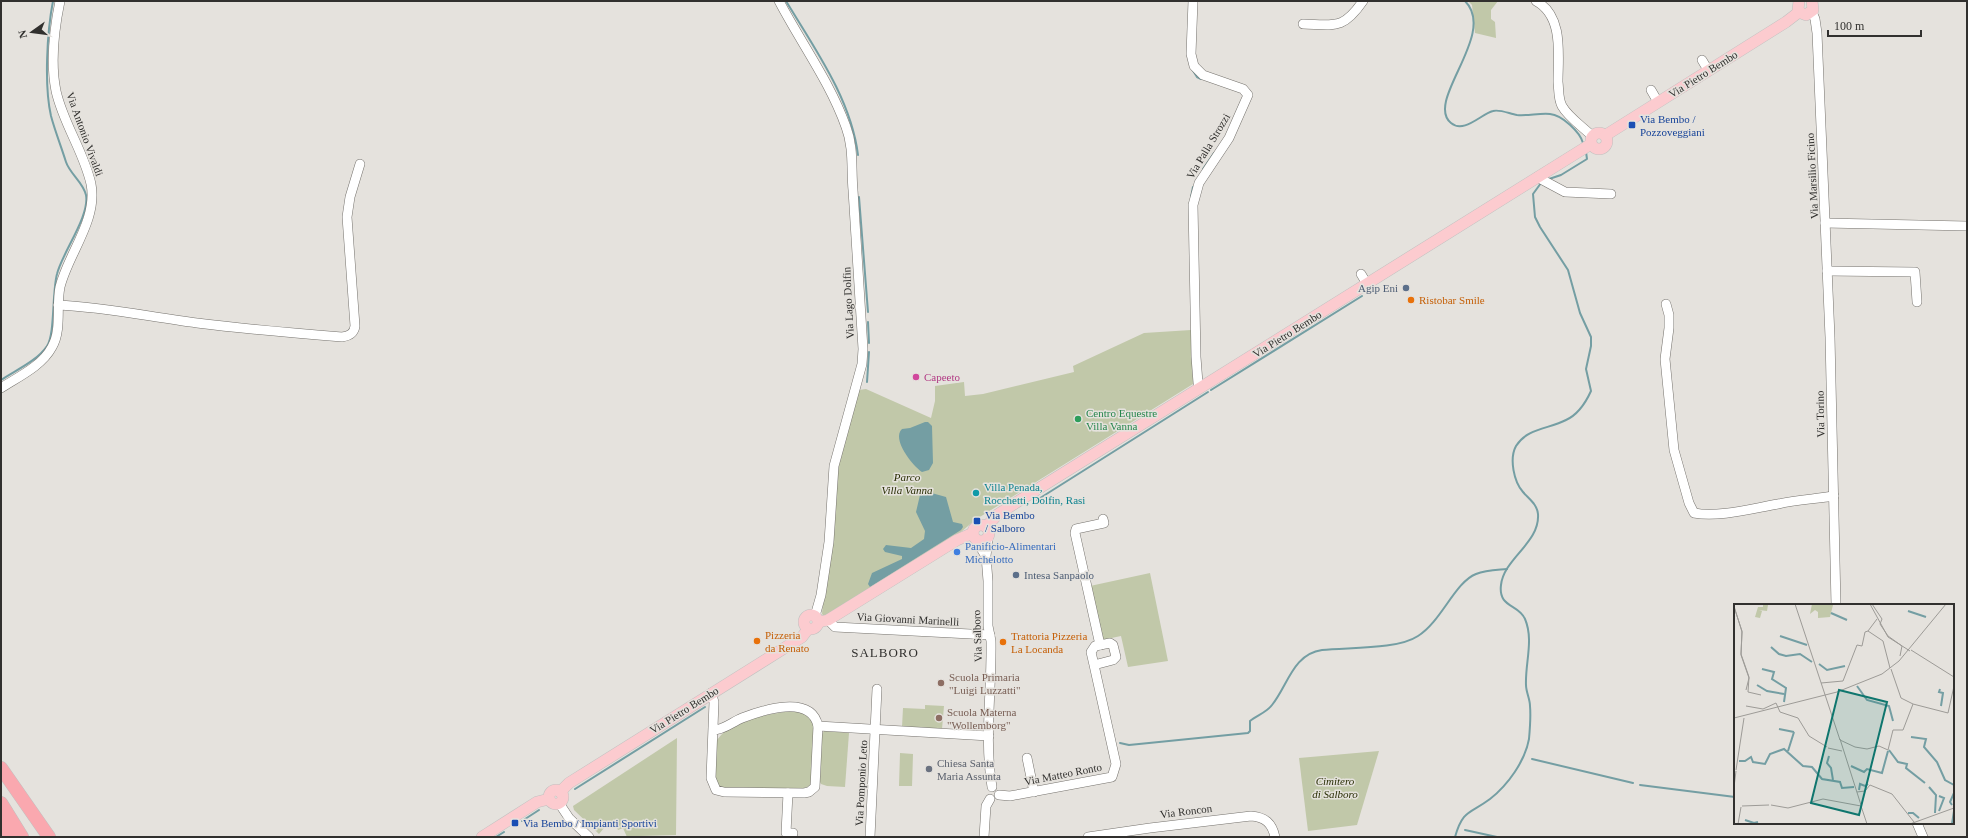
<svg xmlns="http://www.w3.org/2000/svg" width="1968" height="838" font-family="'Times New Roman',serif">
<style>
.green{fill:#c1c8a9}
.water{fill:#749ea3}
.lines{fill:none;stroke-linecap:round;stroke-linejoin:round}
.stream{stroke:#749ea3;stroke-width:2}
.minor-casing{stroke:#75726d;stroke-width:10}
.major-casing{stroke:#c1c1c0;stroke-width:12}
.highway-casing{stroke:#c1c1c0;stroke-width:14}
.minor{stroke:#fff;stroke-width:9}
.major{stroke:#fccbcf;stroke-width:11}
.highway{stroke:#faa8af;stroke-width:13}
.transit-dot{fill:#1a4fb4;stroke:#e5e2dd;stroke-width:1.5}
.service-dot{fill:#5c6f8a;stroke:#e5e2dd;stroke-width:1.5}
.food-dot{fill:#e8710a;stroke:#e5e2dd;stroke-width:1.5}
.hotel-dot{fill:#d1479c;stroke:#e5e2dd;stroke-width:1.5}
.leisure-dot{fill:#2e9e5b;stroke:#e5e2dd;stroke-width:1.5}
.culture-dot{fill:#0f9aa8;stroke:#e5e2dd;stroke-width:1.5}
.shop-dot{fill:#3f7fe0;stroke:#e5e2dd;stroke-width:1.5}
.education-dot{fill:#8d6e63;stroke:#e5e2dd;stroke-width:1.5}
.worship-dot{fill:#6b7280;stroke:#e5e2dd;stroke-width:1.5}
.labels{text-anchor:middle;stroke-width:3;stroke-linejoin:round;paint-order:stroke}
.street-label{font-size:11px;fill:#31302e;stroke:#e5e2dd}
.transit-label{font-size:11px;fill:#164399;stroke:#e5e2dd;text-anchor:start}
.service-label{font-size:11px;fill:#4e5e75;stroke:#e5e2dd;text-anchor:end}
.food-label{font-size:11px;fill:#c56008;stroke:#e5e2dd;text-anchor:start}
.hotel-label{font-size:11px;fill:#b23c85;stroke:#e5e2dd;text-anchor:start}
.leisure-label{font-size:11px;fill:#27864d;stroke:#e5e2dd;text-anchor:start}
.park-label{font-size:11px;font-style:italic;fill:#292e04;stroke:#e5e2dd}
.culture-label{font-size:11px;fill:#0d838f;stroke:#e5e2dd;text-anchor:start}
.shop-label{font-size:11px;fill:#366cbe;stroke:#e5e2dd;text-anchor:start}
.education-label{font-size:11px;fill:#785e54;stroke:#e5e2dd;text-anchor:start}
.worship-label{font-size:11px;fill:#5b616d;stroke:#e5e2dd;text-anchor:start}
.quarter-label{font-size:13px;letter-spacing:1px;fill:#31302e;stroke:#e5e2dd}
.inset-river{fill:none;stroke:#749ea3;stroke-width:2}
.inset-road{fill:none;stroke:#9d9b97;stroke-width:1}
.view{fill:#0f766e;fill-opacity:0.15;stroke:#0f766e;stroke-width:2}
.inset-edge{fill:none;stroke:#31302e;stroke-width:2}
</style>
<rect width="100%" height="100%" fill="#e5e2dd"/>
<!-- green -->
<g class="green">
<polygon points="1468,1 1498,1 1491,10 1491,19 1495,22 1496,38 1475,33 1472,5"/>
<polygon points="1191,330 1193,384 975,520 961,532 831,615 824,616 822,614 835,475 859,390 866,389 931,418 935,401 935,386 964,382 965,396 983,394 1074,372 1073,366 1144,333"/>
<polygon points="1150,573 1168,661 1128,667 1121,636 1102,640 1090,586"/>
<polygon points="925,705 944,706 942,729 902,727 903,708 925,709"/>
<path d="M796 710 806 713 814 724 813 778 810 786 804 788H725L718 786 714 779 717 740C733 717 770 715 796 710Z"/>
<polygon points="824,731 849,733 845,787 827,786 821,784 820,782 822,734"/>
<polygon points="677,738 676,835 641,836 704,837 627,837 623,828 618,830 614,822 604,828 599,834 574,810 573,806"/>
<polygon points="1379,751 1357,825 1308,831 1299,758"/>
<polygon points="900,753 913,754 912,786 899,786"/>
</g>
<!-- water -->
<g class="water">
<path d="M925 422H928L932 426 933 463 929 470 922 472C913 466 891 439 902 429L910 428Z"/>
<polygon points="928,492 946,497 953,522 962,524 963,527 961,530 870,587 868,584 872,573 902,559 902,556 885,552 883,549 886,545 911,548 924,539 925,531 916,512 920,495"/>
</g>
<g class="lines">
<!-- stream -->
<g class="stream">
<path d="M786 1C815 49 851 99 858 155"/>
<path d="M1465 1C1498 34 1424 101 1451 123 1464 134 1481 114 1493 111 1500 109 1510 114 1517 115 1528 116 1539 113 1550 114 1562 115 1580 132 1583 143"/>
<polyline points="1192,69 1197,77 1201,79"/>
<polyline points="1203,169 1214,153"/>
<polyline points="1549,179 1561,175 1587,159 1586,152"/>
<polyline points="859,197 868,312"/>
<polyline points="1191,197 1193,187"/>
<polyline points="868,322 869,343"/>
<path d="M1 380C16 370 37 361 47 346 55 335 52 292 57 274 62 253 90 216 86 195 83 182 70 174 66 162 61 146 55 131 51 116 44 85 47 32 53 1"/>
<polyline points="867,382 869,352"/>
<polyline points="1211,390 1362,296"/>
<polyline points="1037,500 1208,392"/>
<path d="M1120 743 1129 745 1149 743 1248 733 1250 731V721C1257 715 1266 713 1272 705 1288 685 1293 654 1322 650 1348 647 1397 650 1418 636 1441 622 1455 582 1476 574 1486 570 1497 570 1507 569"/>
<polyline points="1532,759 1633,783"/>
<polyline points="1640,785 1735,797"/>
<polyline points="575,789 705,707"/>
<polyline points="522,821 539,810"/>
<polyline points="1465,830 1497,837"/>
<polyline points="496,837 504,832"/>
<path d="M1455 837C1463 809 1470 814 1490 799 1508 785 1525 761 1529 739 1530 728 1531 717 1530 706 1530 699 1526 692 1526 685 1525 663 1534 640 1525 619 1519 604 1498 608 1501 585 1504 558 1540 543 1538 514 1537 504 1529 499 1523 492 1514 482 1509 459 1516 446 1527 428 1549 429 1566 420 1577 415 1586 402 1591 391L1586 369 1591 346V337L1580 313 1568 270 1540 227 1535 217 1533 194 1541 183"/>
</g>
<!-- minor casing -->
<g class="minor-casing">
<g id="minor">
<path d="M779 1C801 43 830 82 846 127 854 148 851 169 853 190 856 243 860 296 863 349L862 364 834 466 829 542 821 595 815 616"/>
<polyline points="1193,1 1191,54 1194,66 1203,75 1243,89 1248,95 1229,138 1199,183 1193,205 1196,357 1198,383 1200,388"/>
<path d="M1536 1C1564 16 1558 55 1558 82 1559 89 1558 99 1562 106 1568 117 1583 127 1592 136"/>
<polyline points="1812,12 1815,19 1817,33 1830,337 1836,605"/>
<path d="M1303 24C1335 25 1343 30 1363 1"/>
<polyline points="1702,60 1708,70"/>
<polyline points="1651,90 1658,102"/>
<polyline points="1537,177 1565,192 1611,194"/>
<polyline points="1825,223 1967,226"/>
<polyline points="1827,271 1915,272 1917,302"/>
<polyline points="1361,274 1367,284"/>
<path d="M1666 304 1669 315V328L1665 359 1674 450 1689 503 1694 513C1718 518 1754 508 1778 504 1796 500 1815 499 1834 496"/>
<path d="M58 305C105 307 150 317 197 323 245 329 293 333 342 337 349 336 354 334 355 326L347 217 350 197 360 164"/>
<path d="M1 388C18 377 42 366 52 347 62 330 56 306 60 287 68 254 98 220 91 184 84 152 63 123 56 91 50 61 54 30 60 1"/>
<path d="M988 539 986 556 988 581V626L991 641C992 689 984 739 992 787"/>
<polyline points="976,540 985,555"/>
<polyline points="828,620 835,627 990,635"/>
<polyline points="1100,645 1075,533 1076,529 1104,523 1103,519"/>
<path d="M711 693 714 702 711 778 716 790 724 792 804 793 809 792 815 787 818 726C811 694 763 710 742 718 732 722 724 730 713 730"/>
<polyline points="818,726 989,736"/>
<polyline points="1027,758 1034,792"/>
<polyline points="788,793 786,833 793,833 792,837"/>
<polyline points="999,795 1010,796 1112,777 1116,764 1094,665 1091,652 1095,646 1110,643 1113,645 1116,657 1113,660 1094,665"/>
<polyline points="559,803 569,818 589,837"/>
<polyline points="1917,823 1923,837"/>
<polyline points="870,837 877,689"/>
<polyline points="984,837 986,806 990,799"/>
<path d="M1088 837 1150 828 1251 816C1265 817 1272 823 1275 837"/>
</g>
</g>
<!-- major casing -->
<g class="major-casing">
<g id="major">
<polyline points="1799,1 1798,10 1801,13 1806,15 1813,10 1812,1"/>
<circle cx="1599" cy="141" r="8"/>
<polyline points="1606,135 1786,22 1799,12"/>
<circle cx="981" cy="533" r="8"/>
<polyline points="986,527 997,515 1017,502 1591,144"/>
<circle cx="811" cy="622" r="7"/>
<polyline points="819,622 828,620 957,540 973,533"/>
<circle cx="556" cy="797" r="7"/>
<polyline points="560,792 569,783 802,637 808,629"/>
<polyline points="482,837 537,802 549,799"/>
</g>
</g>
<!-- highway casing -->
<g class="highway-casing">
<g id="highway">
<polyline points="1,768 49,837"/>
<polyline points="1,803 22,837"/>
<polyline points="1,821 11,837"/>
</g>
</g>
<!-- minor -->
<use href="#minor" class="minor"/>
<!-- major -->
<use href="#major" class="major"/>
<!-- highway -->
<use href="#highway" class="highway"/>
</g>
<!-- markers -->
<g class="transit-dot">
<rect x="1628" y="121" width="8" height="8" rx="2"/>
<rect x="973" y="517" width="8" height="8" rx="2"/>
<rect x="511" y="819" width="8" height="8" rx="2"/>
</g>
<g class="service-dot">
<circle cx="1406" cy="288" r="4"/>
<circle cx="1016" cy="575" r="4"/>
</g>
<g class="food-dot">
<circle cx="1411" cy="300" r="4"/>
<circle cx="757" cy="641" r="4"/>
<circle cx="1003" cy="642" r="4"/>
</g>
<circle class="hotel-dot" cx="916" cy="377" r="4"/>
<circle class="leisure-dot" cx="1078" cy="419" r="4"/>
<circle class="culture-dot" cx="976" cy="493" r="4"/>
<circle class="shop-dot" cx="957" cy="552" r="4"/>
<g class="education-dot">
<circle cx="941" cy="683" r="4"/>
<circle cx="939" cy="718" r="4"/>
</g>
<circle class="worship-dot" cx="929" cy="769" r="4"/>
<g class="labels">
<!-- street labels -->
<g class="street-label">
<text transform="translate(1703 74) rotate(-32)" y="4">Via Pietro Bembo</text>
<text transform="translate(85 134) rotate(70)" y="4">Via Antonio Vivaldi</text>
<text transform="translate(1208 146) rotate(-59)" y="4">Via Palla Strozzi</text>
<text transform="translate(1812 176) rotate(-93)" y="4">Via Marsilio Ficino</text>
<text transform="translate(848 303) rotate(-93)" y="4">Via Lago Dolfin</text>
<text transform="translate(1287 334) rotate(-32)" y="4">Via Pietro Bembo</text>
<text transform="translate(1820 414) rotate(-91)" y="4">Via Torino</text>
<text transform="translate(908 619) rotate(3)" y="4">Via Giovanni Marinelli</text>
<text transform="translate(977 636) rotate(-92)" y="4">Via Salboro</text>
<text transform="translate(684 710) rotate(-32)" y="4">Via Pietro Bembo</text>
<text transform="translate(1063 774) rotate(-11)" y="4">Via Matteo Ronto</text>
<text transform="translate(861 783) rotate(-87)" y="4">Via Pomponio Leto</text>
<text transform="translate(1186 811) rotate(-7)" y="4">Via Roncon</text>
</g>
<!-- transit labels -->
<g class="transit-label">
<text x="1640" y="123">Via Bembo /<tspan x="1640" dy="13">Pozzoveggiani</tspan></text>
<text x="985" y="519">Via Bembo<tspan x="985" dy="13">/ Salboro</tspan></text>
<text x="523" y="827">Via Bembo / Impianti Sportivi</text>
</g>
<!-- service labels -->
<g class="service-label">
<text x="1398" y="292">Agip Eni</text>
<text x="1024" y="579" text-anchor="start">Intesa Sanpaolo</text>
</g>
<!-- food labels -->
<g class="food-label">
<text x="1419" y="304">Ristobar Smile</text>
<text x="765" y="639">Pizzeria<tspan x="765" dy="13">da Renato</tspan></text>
<text x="1011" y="640">Trattoria Pizzeria<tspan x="1011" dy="13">La Locanda</tspan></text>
</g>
<!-- hotel labels -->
<g class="hotel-label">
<text x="924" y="381">Capeeto</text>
</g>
<!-- leisure labels -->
<g class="leisure-label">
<text x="1086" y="417">Centro Equestre<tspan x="1086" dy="13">Villa Vanna</tspan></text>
</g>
<!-- park labels -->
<g class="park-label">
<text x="907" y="481">Parco<tspan x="907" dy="13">Villa Vanna</tspan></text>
<text x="1335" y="785">Cimitero<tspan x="1335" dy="13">di Salboro</tspan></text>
</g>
<!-- culture labels -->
<g class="culture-label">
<text x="984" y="491">Villa Penada,<tspan x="984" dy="13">Rocchetti, Dolfin, Rasi</tspan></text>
</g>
<!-- shop labels -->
<g class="shop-label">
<text x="965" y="550">Panificio-Alimentari<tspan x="965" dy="13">Michelotto</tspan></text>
</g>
<!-- education labels -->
<g class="education-label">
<text x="949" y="681">Scuola Primaria<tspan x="949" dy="13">"Luigi Luzzatti"</tspan></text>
<text x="947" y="716">Scuola Materna<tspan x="947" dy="13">"Wollemborg"</tspan></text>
</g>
<!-- worship labels -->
<g class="worship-label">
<text x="937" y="767">Chiesa Santa<tspan x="937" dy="13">Maria Assunta</tspan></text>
</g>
<!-- quarter labels -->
<g class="quarter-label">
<text x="885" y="657">SALBORO</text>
</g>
</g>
<!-- overview -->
<g transform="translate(1734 604)">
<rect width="220" height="220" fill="#e5e2dd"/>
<path d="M78 0 99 1 96 13 84 14V8L81 6 76 10ZM29 1H34L33 7 25 6 28 7 26 14 21 13 24 3H29Z" fill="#c1c8a9"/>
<path class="inset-river" d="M174 7 192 13M97 9 113 16M46 32 73 41M37 43 45 50 52 52 66 50 78 58M85 60 93 66 111 62M28 65 40 68 38 75 52 84 50 98M23 81 33 87 50 90M123 82 133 96 155 102 159 117M206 85 205 88 209 89 207 102M45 125 60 128M177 133 192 135 190 143 203 158 211 176 220 181M155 146 164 158 173 160 172 164 191 179M54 147 60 128M95 152 93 159 97 164 99 176M5 157H11L17 153 19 158 31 160 36 150 50 145 69 162 78 163 88 175 106 178 108 184 120 183M117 162 130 168 133 165 148 169 154 147M195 183 202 191 201 209M125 186 126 180 131 182 134 180M218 201 216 198 220 189M205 207 210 194 205 192M174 209H179L185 214M11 216 20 219 24 218M218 220 220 207"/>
<path class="inset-road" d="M61 0 106 136M136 0 154 33 176 47M138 0 148 15 146 20 154 32 168 42 166 52M0 2 8 28 7 51 15 74 12 86M0 3 8 27 7 50 15 73 14 88 27 91M134 27 149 37 156 64M134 27 143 15M177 46 220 73M157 65 167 94 179 100 214 109 220 82M87 79 109 77 123 41 128 42 131 28 134 27M12 102 29 105 42 99 46 108 64 114 75 132 93 143M0 114 103 88 148 70 165 57 212 0M169 126 179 100M106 135 127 201M106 136 121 143 133 145 145 142 154 146 159 126H169M94 144 108 147M2 166 10 114M0 183 2 167M123 188 131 187 136 181 158 190 180 218M37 201 54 204 89 195 127 202M8 202 35 201M127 202 133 220M4 220 7 203M176 220 220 204"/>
<path class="view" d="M105 86 153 98 125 211 77 199Z"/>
<rect width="220" height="220" class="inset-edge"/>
</g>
<!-- border -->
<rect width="1968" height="838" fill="none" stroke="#31302e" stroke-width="4"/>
<!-- north arrow -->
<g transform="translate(32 32) rotate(256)" stroke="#e5e2dd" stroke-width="3" paint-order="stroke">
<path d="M0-3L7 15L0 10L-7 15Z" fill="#31302e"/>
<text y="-6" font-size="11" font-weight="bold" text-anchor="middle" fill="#31302e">N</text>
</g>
<!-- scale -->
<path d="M1828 30v6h93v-6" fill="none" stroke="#31302e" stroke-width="2"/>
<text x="1834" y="30" font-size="12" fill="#31302e" stroke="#e5e2dd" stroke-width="3" paint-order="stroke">100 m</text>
</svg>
